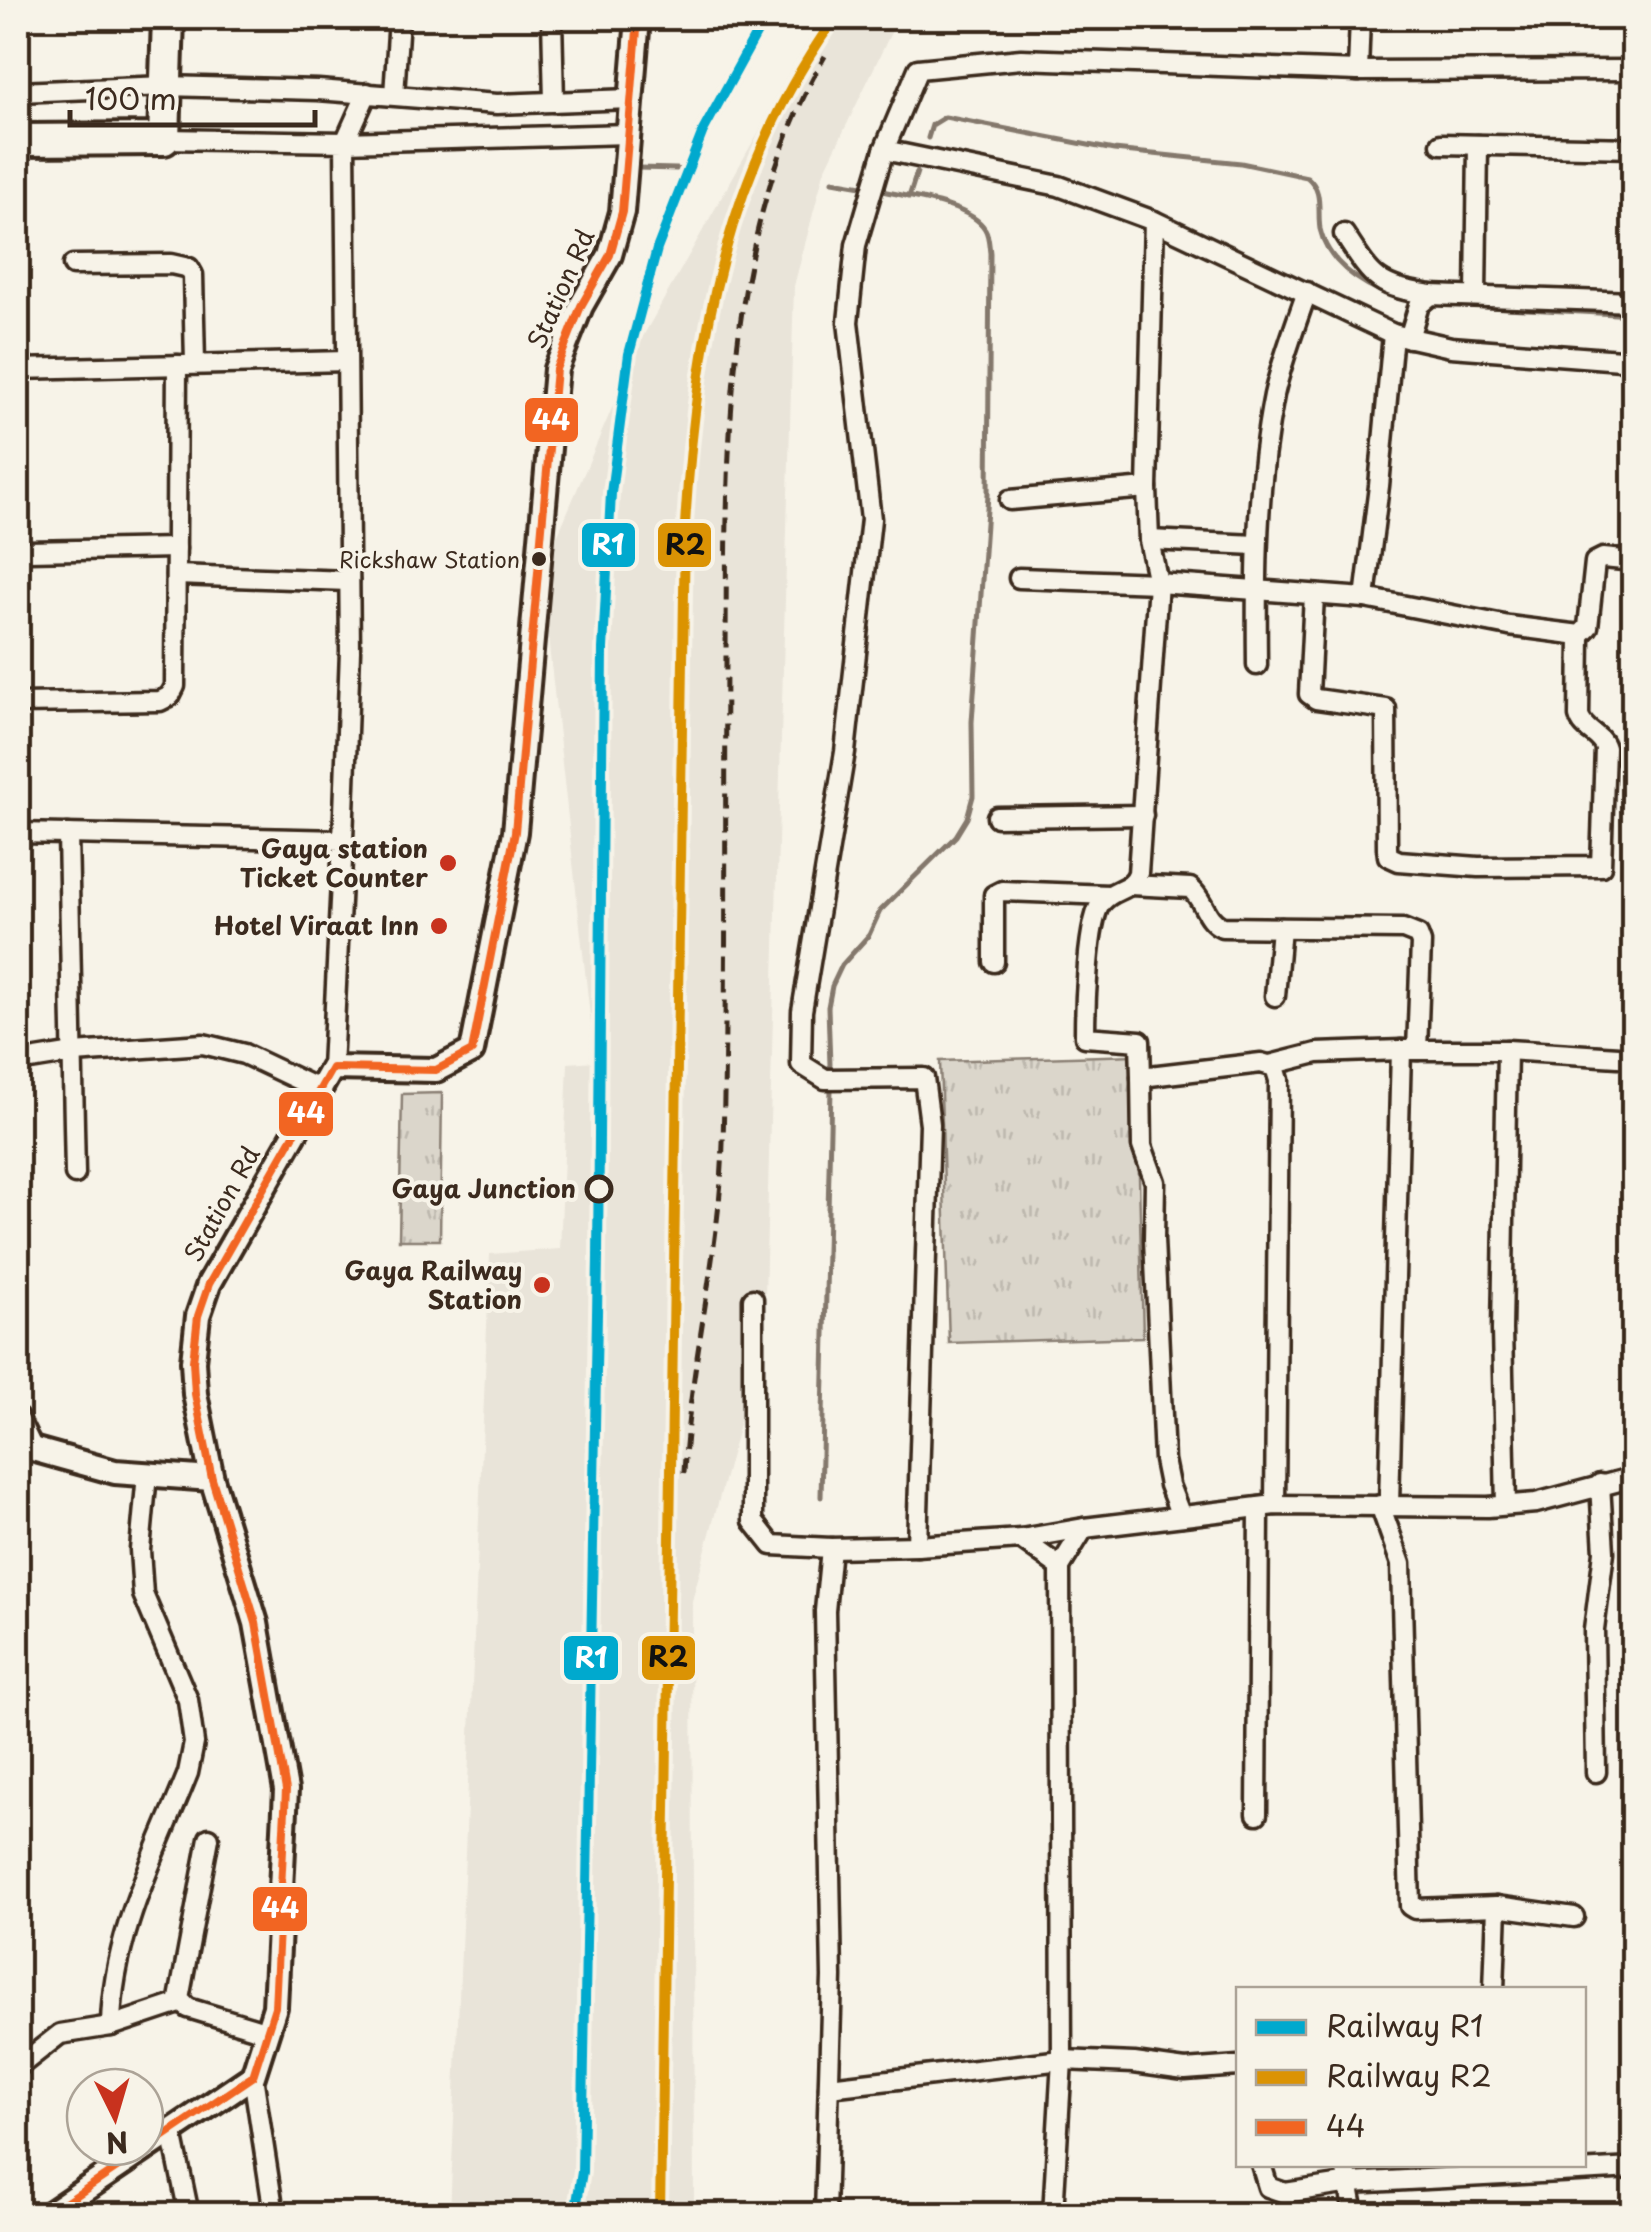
<svg xmlns="http://www.w3.org/2000/svg" width="1651" height="2232" font-family="'Playpen Sans',sans-serif">
<style>
.built{fill:#e9e4d9}
.park{fill:url(#park-tufts);stroke:#8b8074;stroke-width:2.5}
.lines{fill:none;stroke-linecap:round;stroke-linejoin:round}
.stream{stroke:#84786c;stroke-width:5}
.minor-casing{stroke:#3b2a1e;stroke-width:25}
.tertiary-casing{stroke:#3b2a1e;stroke-width:30}
.trunk-casing{stroke:#3b2a1e;stroke-width:38}
.minor{stroke:#f7f3e8;stroke-width:18}
.tertiary{stroke:#f7f3e8;stroke-width:22}
.trunk{stroke:#f7f3e8;stroke-width:30}
.rail{stroke:#3b2a1e;stroke-width:5;stroke-dasharray:15 8;stroke-linecap:butt}
.bus-1-casing{stroke:#f7f3e8;stroke-width:15}
.bus-1{stroke:#f26522;stroke-width:8}
.rail-1-casing{stroke:#f7f3e8;stroke-width:18}
.rail-2-casing{stroke:#f7f3e8;stroke-width:18}
.rail-1{stroke:#00a9ce;stroke-width:10}
.rail-2{stroke:#db9304;stroke-width:10}
.bus-dot{fill:#3b2a1e;stroke:#f7f3e8;stroke-width:4}
.poi-dot{fill:#c8321e;stroke:#f7f3e8;stroke-width:4}
.stop-dot{fill:#f7f3e8;stroke:#3b2a1e;stroke-width:5}
.labels{text-anchor:middle;stroke-width:8;stroke-linejoin:round;paint-order:stroke}
.bus-label{font-size:22px;fill:#3b2a1e;stroke:#f7f3e8;text-anchor:end}
.street-label{font-size:25px;fill:#3b2a1e;stroke:#f7f3e8}
.poi-label{font-size:25px;font-weight:bold;fill:#3b2a1e;stroke:#f7f3e8;text-anchor:end}
.stop-label{font-size:25px;font-weight:bold;fill:#3b2a1e;stroke:#f7f3e8;text-anchor:end}
.line-badge{stroke:#f7f3e8;stroke-width:4}
.badge-label{font-size:28px;text-anchor:middle;font-weight:bold;fill:#fff}
.pale-badge-label{font-size:28px;text-anchor:middle;font-weight:bold;fill:#111}
</style>
<defs>
<pattern id="park-tufts" width="24" height="20" patternUnits="userSpaceOnUse" patternTransform="scale(2.5)"><rect width="24" height="20" fill="#dbd6cb"/><path d="M3 7l-1-3M5 7V3M7 7l1-3M15 17l-1-3M17 17v-4M19 17l1-3" fill="none" stroke="#bdb8ae"/></pattern>
</defs>
<rect width="100%" height="100%" fill="#f7f3e8"/>
<filter id="ink" filterUnits="userSpaceOnUse"><feTurbulence type="fractalNoise" baseFrequency=".01" numOctaves="2"/><feDisplacementMap in="SourceGraphic" scale="20" xChannelSelector="R" yChannelSelector="G"/><feConvolveMatrix kernelMatrix="1 2 1 2 8 2 1 2 1" color-interpolation-filters="sRGB"/></filter>
<g filter="url(#ink)">
<!-- built -->
<polygon class="built" points="823,18 898,18 824,172 794,286 764,1330 692,1601 694,2214 450,2214 490,1254 560,1249 568,1063 595,1061 541,574 642,338"/>
<!-- park -->
<g class="park">
<polygon points="1136,1055 1143,1337 949,1343 940,1061"/>
<polygon points="442,1093 440,1240 399,1240 402,1094"/>
</g>
<g class="lines">
<!-- stream -->
<g class="stream">
<path d="M928 138 932 125 945 117 1114 150 1241 163 1307 177C1324 191 1317 210 1320 229 1329 269 1375 293 1410 301"/>
<polyline points="638,168 677,169"/>
<polyline points="833,181 862,186"/>
<polyline points="909,197 917,172"/>
<polyline points="1434,304 1634,315"/>
<path d="M830 1065 828 1007 832 986 842 965 869 935 880 911 956 836 967 818 973 796 972 722 988 495 990 253C989 246 989 235 985 229 971 205 909 197 882 191"/>
<polyline points="821,1497 831,1089"/>
</g>
<!-- minor casing -->
<g class="minor-casing">
<g id="minor">
<polyline points="552,18 554,102"/>
<polyline points="1360,18 1358,71 1634,70"/>
<polyline points="18,92 166,86 318,90 497,104 631,99"/>
<polyline points="367,93 345,142 628,134"/>
<polyline points="394,95 399,18"/>
<polyline points="164,139 345,142 350,651 343,840"/>
<polyline points="1441,144 1634,148"/>
<polyline points="884,150 1059,186 1154,221 1393,334 1451,347 1634,361"/>
<path d="M1344 234C1374 280 1376 286 1431 295"/>
<polyline points="73,265 171,264 189,268 193,275 195,364"/>
<polyline points="1476,296 1478,145"/>
<polyline points="1409,338 1419,305 1431,295 1634,302"/>
<polyline points="18,369 347,361"/>
<polyline points="1010,500 1147,488"/>
<polyline points="1149,540 1256,545"/>
<polyline points="18,556 28,551 176,548"/>
<polyline points="176,575 349,581"/>
<polyline points="1019,578 1158,583 1365,598 1509,626 1580,635 1588,627 1595,562 1603,558 1634,561"/>
<path d="M1314 595 1309 694 1316 699 1386 709 1387 848 1388 856 1399 861 1478 867 1601 866 1605 748C1601 733 1583 732 1579 716L1580 635"/>
<polyline points="1365,598 1379,486 1393,334"/>
<path d="M1257 665C1256 574 1256 485 1274 395 1282 360 1295 326 1307 292"/>
<polyline points="18,703 160,701 170,696 175,686 177,365"/>
<polyline points="997,817 1143,815"/>
<polyline points="18,833 343,840 332,1068"/>
<polyline points="68,834 75,1174"/>
<path d="M1130 885 1190 888C1204 899 1205 920 1222 927L1403 929 1418 935 1421 943 1417 1050"/>
<polyline points="994,962 994,895 1002,891 1109,895"/>
<polyline points="1275,996 1281,928"/>
<polyline points="18,1062 74,1053 203,1044 244,1054 320,1090"/>
<polyline points="1270,1065 1317,1053 1401,1050 1507,1050 1634,1058"/>
<path d="M1141 1077 1140 1041 1085 1037C1085 1011 1087 918 1102 902 1113 888 1132 891 1138 873L1158 583 1149 540 1147 488 1154 221"/>
<polyline points="753,1299 753,1521 772,1545 831,1548 917,1546 1021,1539 1060,1567"/>
<polyline points="18,1418 33,1449"/>
<polyline points="1380,1505 1401,1564 1410,1906 1415,1909 1497,1906 1574,1917"/>
<polyline points="1389,1505 1401,1050"/>
<polyline points="1506,1505 1502,1330 1507,1050"/>
<polyline points="1181,1516 1169,1485 1164,1460 1154,1239 1155,1182 1142,1146 1141,1077 1261,1063 1275,1067 1279,1080 1275,1505"/>
<polyline points="1021,1539 1084,1528 1275,1505 1488,1507 1536,1503 1634,1477"/>
<polyline points="917,1546 930,1124 924,1078 825,1079 801,1064 802,1011 845,752 871,519 848,322 856,245 884,150 918,69 1021,59 1358,71"/>
<polyline points="1596,1772 1594,1630 1604,1552 1600,1484"/>
<polyline points="1257,1814 1259,1507"/>
<polyline points="209,1838 179,1999 188,2008 268,2032"/>
<polyline points="1494,1990 1497,1906"/>
<path d="M111 2026C112 1936 155 1856 188 1773L194 1743 188 1700 143 1594 140 1550 147 1474"/>
<polyline points="18,2067 60,2034 111,2026 180,2003"/>
<polyline points="253,2076 274,2214"/>
<polyline points="829,2087 1062,2060 1134,2063 1185,2070 1238,2066"/>
<polyline points="172,2132 189,2214"/>
<polyline points="1261,2164 1268,2187 1285,2193 1350,2183 1634,2168"/>
<polyline points="1345,2164 1354,2214"/>
<polyline points="825,2214 832,1977 825,1611 831,1548"/>
<polyline points="1053,2214 1062,2060 1060,1567 1084,1528"/>
</g>
</g>
<!-- tertiary casing -->
<g class="tertiary-casing">
<g id="tertiary">
<polyline points="18,1445 115,1472 212,1479"/>
<polyline points="49,2214 253,2076 275,2007 286,1790 256,1623 212,1479 195,1394 193,1361 198,1316 209,1284 332,1068 436,1070 472,1051 515,832 556,369 581,306 610,255 622,212 638,18"/>
</g>
</g>
<!-- trunk casing -->
<g class="trunk-casing">
<polyline id="trunk" points="18,140 164,139 168,18"/>
</g>
<!-- minor -->
<use href="#minor" class="minor"/>
<!-- tertiary -->
<use href="#tertiary" class="tertiary"/>
<!-- trunk -->
<use href="#trunk" class="trunk"/>
<!-- rail -->
<g class="rail">
<path d="M684 1473C690 1363 720 1254 723 1143 727 982 725 821 726 660 727 456 721 239 825 56"/>
<path d="M669 1768 671 1429 689 461C707 296 736 156 835 18"/>
</g>
<!-- bus-1 casing -->
<g class="bus-1-casing">
<polyline id="bus-1" points="49,2214 253,2076 275,2007 286,1790 256,1623 212,1479 195,1394 193,1361 198,1316 209,1284 332,1068 436,1070 472,1051 515,832 556,369 581,306 610,255 622,212 638,18"/>
</g>
<!-- bus-1 -->
<use href="#bus-1" class="bus-1"/>
<!-- rail-1 casing -->
<g class="rail-1-casing">
<polyline id="rail-1" points="575,2214 582,2172 598,1257 603,649 611,493 629,354 657,249 703,131 765,18"/>
</g>
<!-- rail-2 casing -->
<g class="rail-2-casing">
<path id="rail-2" d="M660 2214 685 525C696 341 725 171 835 18"/>
</g>
<!-- rail-1 -->
<use href="#rail-1" class="rail-1"/>
<!-- rail-2 -->
<use href="#rail-2" class="rail-2"/>
</g>
</g>
<!-- markers -->
<circle class="bus-dot" cx="539" cy="559" r="9"/>
<g class="poi-dot">
<circle cx="448" cy="863" r="10"/>
<circle cx="439" cy="926" r="10"/>
<circle cx="542" cy="1285" r="10"/>
</g>
<circle class="stop-dot" cx="599" cy="1189" r="12"/>
<g class="labels">
<!-- bus labels -->
<g class="bus-label">
<text x="520" y="568">Rickshaw Station</text>
</g>
<!-- street labels -->
<g class="street-label">
<text transform="translate(561 289) rotate(-66)" y="9">Station Rd</text>
<text transform="translate(222 1204) rotate(-61)" y="9">Station Rd</text>
</g>
<!-- poi labels -->
<g class="poi-label">
<text x="428" y="858">Gaya station<tspan x="428" dy="29">Ticket Counter</tspan></text>
<text x="419" y="935">Hotel Viraat Inn</text>
<text x="522" y="1280">Gaya Railway<tspan x="522" dy="29">Station</tspan></text>
</g>
<!-- stop labels -->
<g class="stop-label">
<text x="576" y="1198">Gaya Junction</text>
</g>
</g>
<g class="line-badge">
<rect x="523" y="396" width="57" height="48" rx="10" fill="#f26522"/>
<rect x="656" y="521" width="57" height="48" rx="10" fill="#db9304"/>
<rect x="580" y="521" width="57" height="48" rx="10" fill="#00a9ce"/>
<rect x="277" y="1090" width="58" height="48" rx="10" fill="#f26522"/>
<rect x="640" y="1634" width="57" height="48" rx="10" fill="#db9304"/>
<rect x="562" y="1634" width="58" height="48" rx="10" fill="#00a9ce"/>
<rect x="251" y="1885" width="58" height="48" rx="10" fill="#f26522"/>
</g>
<g class="badge-label">
<text x="551" y="430">44</text>
<text x="608" y="555">R1</text>
<text x="306" y="1123">44</text>
<text x="591" y="1668">R1</text>
<text x="280" y="1918">44</text>
</g>
<g class="pale-badge-label">
<text x="685" y="555">R2</text>
<text x="668" y="1667">R2</text>
</g>
<!-- margin -->
<rect width="1651" height="2232" fill="none" stroke="#f7f3e8" stroke-width="60"/>
<rect x="30" y="30" width="1591" height="2172" fill="none" stroke="#3b2a1e" stroke-width="4" filter="url(#ink)"/>
<!-- legend -->
<rect x="1236" y="1987" width="350" height="180" fill="#f7f3e8" stroke="#aca397" stroke-width="2.5"/>
<rect x="1256" y="2020" width="50" height="15" fill="#00a9ce" stroke="#aca397" stroke-width="2.5"/>
<text x="1326" y="2037" font-size="30" fill="#3b2a1e">Railway R1</text>
<rect x="1256" y="2070" width="50" height="15" fill="#db9304" stroke="#aca397" stroke-width="2.5"/>
<text x="1326" y="2087" font-size="30" fill="#3b2a1e">Railway R2</text>
<rect x="1256" y="2120" width="50" height="15" fill="#f26522" stroke="#aca397" stroke-width="2.5"/>
<text x="1326" y="2137" font-size="30" fill="#3b2a1e">44</text>
<!-- north arrow -->
<g transform="translate(115 2117) rotate(175)"><circle r="48" fill="#f7f3e8" stroke="#aca397" stroke-width="2.5"/>
<path d="M0-8L18 38L0 25L-18 38Z" fill="#c8321e"/>
<text y="-15" font-size="28" font-weight="bold" text-anchor="middle" fill="#3b2a1e">N</text>
</g>
<!-- scale -->
<path d="M70 110v15h245v-15" fill="none" stroke="#3b2a1e" stroke-width="5"/>
<text x="85" y="110" font-size="30" fill="#3b2a1e" stroke="#f7f3e8" stroke-width="8" paint-order="stroke">100 m</text>
</svg>
